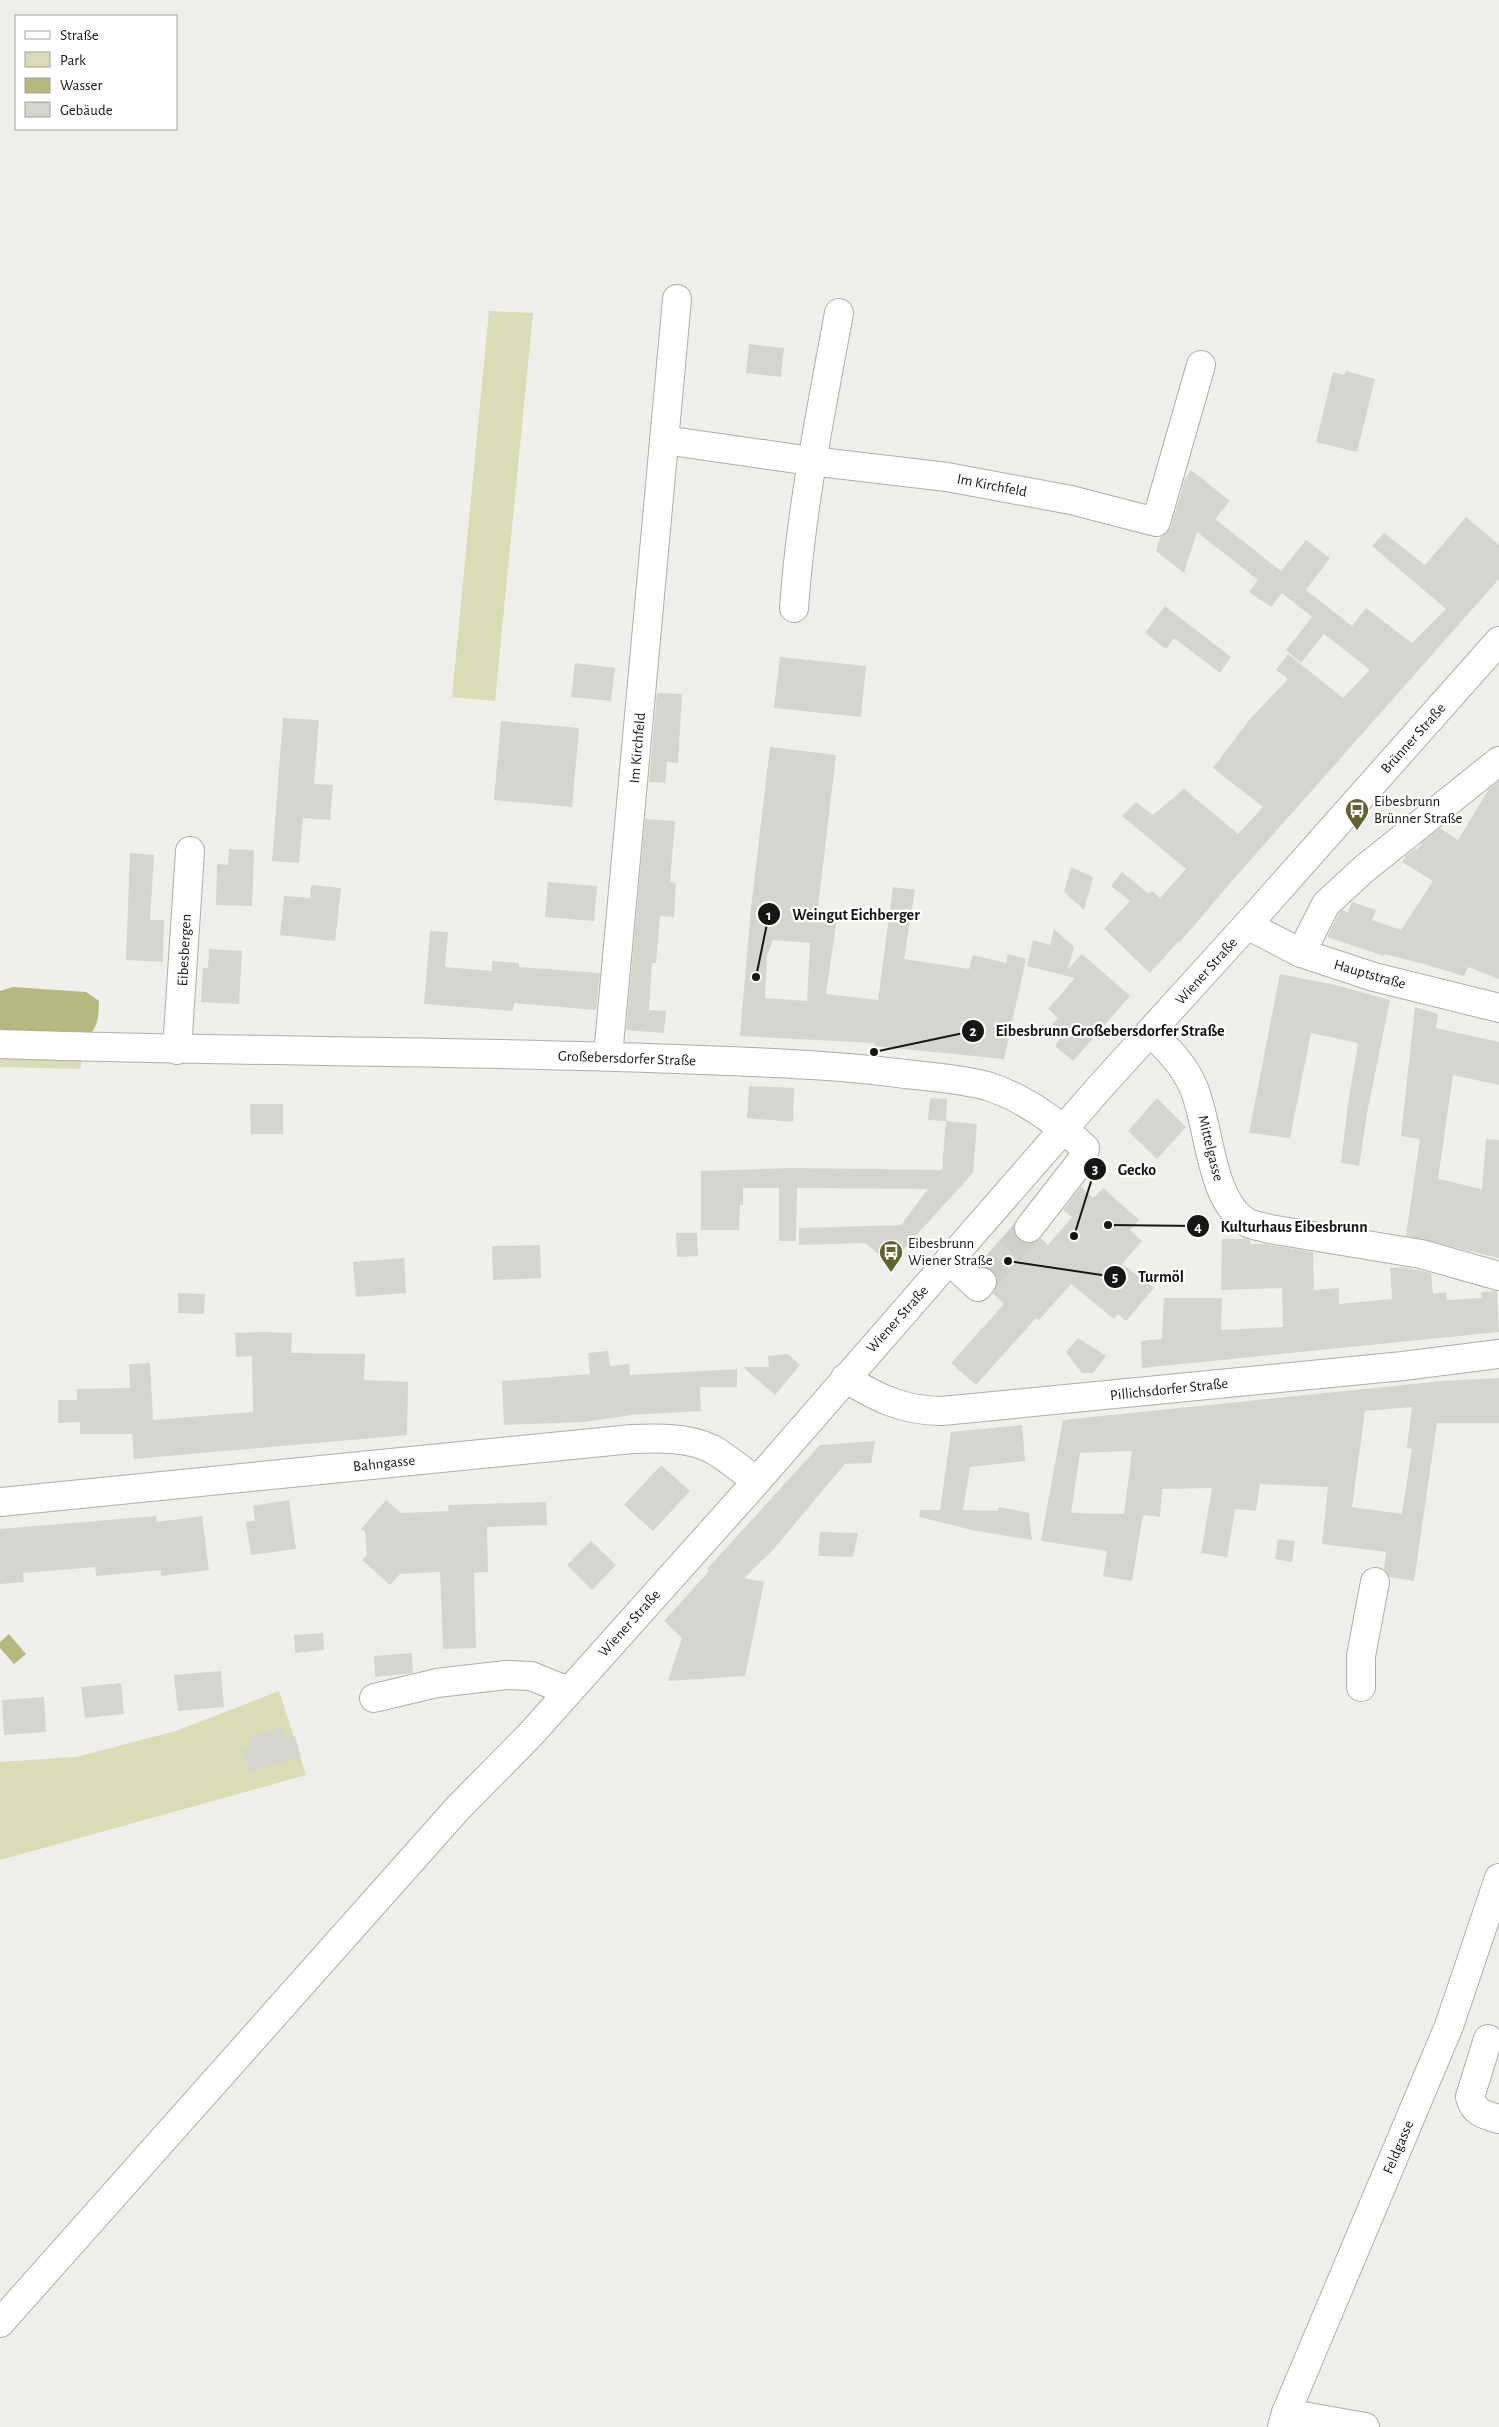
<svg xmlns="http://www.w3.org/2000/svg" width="1499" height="2427" font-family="'Alegreya Sans',sans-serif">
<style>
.green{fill:#d9dcb4}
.water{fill:#b6b97f}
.building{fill:#d5d5d0;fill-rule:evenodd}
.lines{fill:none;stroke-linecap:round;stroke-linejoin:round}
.minor-tunnel{stroke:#cececb;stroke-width:28;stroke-dasharray:28 14;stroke-linecap:butt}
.minor-casing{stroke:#aeaeaa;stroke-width:30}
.major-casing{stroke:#aeaeaa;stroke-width:30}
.minor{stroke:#fff;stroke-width:28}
.major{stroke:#fff;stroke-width:28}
.labels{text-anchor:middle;stroke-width:4.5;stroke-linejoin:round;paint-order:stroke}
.street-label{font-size:15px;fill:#161614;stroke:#fff}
.poi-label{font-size:15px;fill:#161614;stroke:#fff;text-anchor:start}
.leader{fill:none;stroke:#161614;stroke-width:2}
.callout-dot{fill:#161614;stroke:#fff;stroke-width:2}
.mark-label{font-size:15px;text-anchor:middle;font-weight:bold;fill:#fff}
.callout-label{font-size:16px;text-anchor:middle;font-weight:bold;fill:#161614;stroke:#fff;stroke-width:4.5;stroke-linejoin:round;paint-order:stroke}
</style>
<rect width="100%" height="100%" fill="#efefeb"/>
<!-- green -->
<g class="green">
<polygon points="489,311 533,313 495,701 452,697"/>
<polygon points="0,1056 82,1060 80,1069 0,1067"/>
<polygon points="279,1691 306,1775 0,1860 0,1762 76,1757 176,1731"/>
</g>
<!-- water -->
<g class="water">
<path d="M13 987 86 992 99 1001C99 1015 98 1028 87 1037L0 1032V991Z"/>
<polygon points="9,1634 26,1654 14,1664 0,1648 0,1642"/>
</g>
<!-- building -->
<g class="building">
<polygon points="749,344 784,348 781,377 746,373"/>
<polygon points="1346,371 1375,379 1357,452 1316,442 1333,372 1344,375"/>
<polygon points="1191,470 1230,501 1215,519 1281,571 1306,540 1330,558 1306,590 1352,626 1366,608 1412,643 1446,609 1372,546 1384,533 1425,565 1466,517 1499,545 1499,579 1232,881 1180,942 1179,941 1150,973 1104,929 1130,901 1111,886 1122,872 1149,894 1152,891 1160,898 1186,869 1122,816 1136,802 1153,815 1184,789 1238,834 1263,807 1213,768 1250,719 1287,680 1287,678 1276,670 1288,654 1343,698 1370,670 1324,634 1301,663 1286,650 1312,617 1282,593 1271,607 1249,592 1258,580 1197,532 1184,573 1156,551 1160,537 1167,533 1171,526 1185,479"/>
<polygon points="1165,606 1231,657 1220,673 1174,638 1166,649 1145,633"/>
<polygon points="780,657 866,666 861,717 774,708"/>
<polygon points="575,663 615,668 611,701 571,697"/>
<polygon points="657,693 682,694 678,763 667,762 665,783 649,782"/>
<polygon points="283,718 319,720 314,784 333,785 330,820 303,818 299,863 272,861"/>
<polygon points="501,721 579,728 572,807 494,800"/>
<path d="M770 747 836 755 817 916 837 918 826 994 878 1000 893 887 915 890 904 959 969 969 973 955 1006 963 1008 954 1026 959 1004 1059 874 1046 875 1043 740 1036 751 908ZM773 940 810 943 807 1001 765 998 767 955Z"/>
<polygon points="1499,781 1499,979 1468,967 1464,976 1420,963 1384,954 1384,956 1327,937 1339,914 1342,910 1348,912 1352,902 1376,910 1372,920 1401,930 1433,881 1402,862 1406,856 1415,848 1417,850 1422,842 1440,828 1458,840 1489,789"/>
<polygon points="645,819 675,821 670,882 676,883 674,917 660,916 656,963 652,963 649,1010 666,1011 664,1033 626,1030"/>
<polygon points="229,849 254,850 252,906 216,905 217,864 228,865"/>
<polygon points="130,853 154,855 150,920 164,920 163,962 126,960"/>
<polygon points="1071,867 1093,877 1084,910 1064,892"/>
<polygon points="548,882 597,886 594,921 545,917"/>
<polygon points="311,885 341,888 335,941 280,935 284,896 310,898"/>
<polygon points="1054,929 1074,947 1068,969 1082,954 1130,996 1073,1061 1055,1046 1061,1038 1050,1028 1058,1018 1048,1009 1075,978 1027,966 1033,940 1050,945"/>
<polygon points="430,931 448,932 445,967 492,971 492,961 519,963 519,967 600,973 596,1010 514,1003 513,1011 424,1004"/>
<polygon points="209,949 242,951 239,1004 201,1002 203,968 208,968"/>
<polygon points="1280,974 1335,985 1390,1000 1368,1108 1359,1166 1341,1163 1348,1104 1358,1043 1311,1033 1290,1138 1249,1133"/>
<polygon points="1415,1007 1438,1014 1436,1028 1499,1042 1499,1085 1453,1075 1438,1179 1482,1189 1486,1139 1499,1140 1499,1258 1406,1236 1420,1139 1401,1136"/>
<polygon points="749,1086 794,1088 793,1122 747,1118"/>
<polygon points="930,1098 947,1099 946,1121 928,1120"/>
<polygon points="1157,1098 1186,1127 1157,1159 1128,1131"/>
<polygon points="250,1104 283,1104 283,1134 251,1134"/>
<polygon points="946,1121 977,1124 973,1173 890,1264 865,1243 799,1245 799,1228 901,1225 928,1189 797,1188 796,1241 779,1241 779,1188 743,1188 743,1205 740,1205 739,1230 701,1230 701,1171 792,1168 942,1170"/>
<polygon points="1081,1187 1093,1198 1103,1188 1139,1220 1130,1230 1142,1241 1122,1264 1154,1288 1126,1321 1118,1314 1114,1319 1071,1284 1039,1320 1036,1318 976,1385 951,1363 1004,1304 993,1293 997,1285 996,1276 991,1270 977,1265 1014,1225 1015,1234 1020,1241 1027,1243 1034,1243 1041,1238 1048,1245 1072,1217 1063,1210"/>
<polygon points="676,1233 697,1233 698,1256 677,1257"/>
<polygon points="1222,1239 1245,1239 1250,1240 1251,1244 1264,1244 1313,1252 1314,1290 1339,1288 1339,1304 1392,1299 1390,1268 1403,1267 1431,1273 1433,1294 1446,1292 1447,1300 1482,1298 1481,1292 1497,1291 1499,1332 1142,1368 1141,1341 1162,1339 1164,1298 1222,1298 1221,1330 1283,1327 1282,1288 1221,1290"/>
<polygon points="540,1245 541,1278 493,1280 492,1246"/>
<polygon points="404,1258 406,1293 356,1297 353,1262"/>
<polygon points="178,1293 205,1294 204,1314 178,1313"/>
<polygon points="264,1332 292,1333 291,1353 365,1354 364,1380 408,1382 407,1435 134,1459 132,1434 80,1434 80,1422 58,1423 58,1400 77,1400 77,1389 130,1388 129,1364 150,1363 153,1420 253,1412 252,1356 236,1357 235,1333"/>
<polygon points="1078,1338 1106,1356 1093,1373 1082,1373 1066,1352"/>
<polygon points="608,1351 610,1366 629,1364 630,1375 737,1369 737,1387 700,1387 701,1411 631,1415 585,1422 504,1425 502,1381 590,1374 588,1353"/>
<polygon points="788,1354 800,1365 775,1395 743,1367 769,1367 768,1356"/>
<path d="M1499 1378V1423H1437L1414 1581 1390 1577 1384 1569 1386 1552 1322 1544 1328 1487 1260 1484 1256 1511 1235 1509 1227 1557 1201 1553 1212 1488 1162 1489 1160 1517 1143 1515 1132 1581 1103 1576 1107 1551 1041 1541 1063 1420 1442 1381ZM1412 1407 1407 1448 1412 1449 1402 1514 1352 1507 1365 1411ZM1132 1451 1124 1514 1071 1513 1080 1453Z"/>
<polygon points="1022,1425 1025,1461 970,1467 963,1510 998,1511 999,1507 1029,1513 1032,1540 972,1530 919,1517 920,1510 940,1510 951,1432"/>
<polygon points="875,1441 871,1463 845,1464 772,1551 744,1578 764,1582 745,1676 668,1681 682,1638 664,1621 709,1571 707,1569 820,1445"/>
<polygon points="661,1465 690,1491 653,1531 624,1505"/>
<polygon points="289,1500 296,1549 251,1555 246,1522 255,1521 253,1506"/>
<polygon points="386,1500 401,1513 449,1511 448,1505 546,1502 547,1525 487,1527 488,1572 474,1573 476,1648 443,1649 440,1572 400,1574 390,1585 362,1560 367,1555 365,1532 361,1529"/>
<polygon points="156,1516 157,1522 202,1516 209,1570 161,1576 161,1570 96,1576 95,1567 23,1573 24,1582 0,1584 0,1529"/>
<polygon points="820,1532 858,1533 853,1557 818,1556"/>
<polygon points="1278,1539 1295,1541 1292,1562 1275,1559"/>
<polygon points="591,1541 616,1565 592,1590 567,1565"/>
<polygon points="323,1633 324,1650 295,1653 294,1635"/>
<polygon points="412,1653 413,1673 375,1677 374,1656"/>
<polygon points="221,1671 224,1707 178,1711 174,1675"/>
<polygon points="121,1683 124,1714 85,1718 81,1687"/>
<polygon points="44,1697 46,1732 4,1735 2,1700"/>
<polygon points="283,1727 286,1738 295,1736 301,1757 249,1772 242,1750 251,1747 248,1737"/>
</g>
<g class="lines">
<!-- minor-tunnel -->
<polyline class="minor-tunnel" points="982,1282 1029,1228"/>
<!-- minor casing -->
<g class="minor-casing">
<g id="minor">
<polyline points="664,440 811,461 947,477 1071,500 1156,522 1201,365"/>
<path d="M794 608C801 508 821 411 839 313"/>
<polyline points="1247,925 1301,953 1374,977 1499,1008"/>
<polyline points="1301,953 1326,904 1364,869 1499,761"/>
<path d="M1150 1032C1168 1049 1183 1064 1193 1086 1210 1124 1209 1201 1248 1223 1254 1226 1263 1227 1270 1229L1421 1254 1499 1276"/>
<path d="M0 1044C226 1052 452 1050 678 1059 754 1062 830 1064 905 1074 933 1077 961 1079 987 1086 1023 1097 1058 1123 1085 1148L1082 1160 1029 1228"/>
<polyline points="177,1050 190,851"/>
<polyline points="608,1056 677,299"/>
<polyline points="949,1260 978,1287 982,1282"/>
<path d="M0 1502 632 1439C658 1438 688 1437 712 1449 728 1458 742 1471 757 1481"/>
<polyline points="1361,1687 1361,1656 1375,1582"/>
<polyline points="374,1698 437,1683 506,1675 531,1676 568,1691"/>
<path d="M1488 2039 1470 2097C1474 2113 1485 2115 1499 2119"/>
<polyline points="1286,2413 1365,2427"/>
<polyline points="1282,2427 1286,2413 1449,2026 1499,1878"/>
</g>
</g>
<!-- major casing -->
<g class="major-casing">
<g id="major">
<path d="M845 1378C877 1398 904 1411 942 1411L1403 1366 1499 1354"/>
<polyline points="0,2323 458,1808 530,1735 757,1481 1101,1086 1247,925 1499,641"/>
</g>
</g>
<!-- minor -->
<use href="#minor" class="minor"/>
<!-- major -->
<use href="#major" class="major"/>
</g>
<!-- icons -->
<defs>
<g id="bus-pin" transform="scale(1.25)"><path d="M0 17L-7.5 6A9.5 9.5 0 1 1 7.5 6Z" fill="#616330" stroke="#fff"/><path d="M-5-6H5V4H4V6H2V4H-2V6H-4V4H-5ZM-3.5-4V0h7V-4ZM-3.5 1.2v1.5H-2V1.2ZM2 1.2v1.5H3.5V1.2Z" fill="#fff"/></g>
</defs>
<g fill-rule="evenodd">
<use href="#bus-pin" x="1357" y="810"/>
<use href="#bus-pin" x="891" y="1252"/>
</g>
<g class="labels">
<!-- street labels -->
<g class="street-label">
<text transform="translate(992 485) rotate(11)" y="5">Im Kirchfeld</text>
<text transform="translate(1413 738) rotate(-48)" y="5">Brünner Straße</text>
<text transform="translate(637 748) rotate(-85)" y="5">Im Kirchfeld</text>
<text transform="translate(184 950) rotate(-87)" y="5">Eibesbergen</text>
<text transform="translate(1206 971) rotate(-48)" y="5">Wiener Straße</text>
<text transform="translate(1370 974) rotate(16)" y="5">Hauptstraße</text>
<text transform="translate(627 1058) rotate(2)" y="5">Großebersdorfer Straße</text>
<text transform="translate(1211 1148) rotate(76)" y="5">Mittelgasse</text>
<text transform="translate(897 1319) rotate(-48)" y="5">Wiener Straße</text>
<text transform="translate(1169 1389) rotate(-6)" y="5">Pillichsdorfer Straße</text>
<text transform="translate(384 1463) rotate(-6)" y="5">Bahngasse</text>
<text transform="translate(629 1623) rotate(-48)" y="5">Wiener Straße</text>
<text transform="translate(1398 2147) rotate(-67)" y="5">Feldgasse</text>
</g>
<!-- poi labels -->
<g class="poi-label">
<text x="1374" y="806">Eibesbrunn<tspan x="1374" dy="17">Brünner Straße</tspan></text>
<text x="908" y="1248">Eibesbrunn<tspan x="908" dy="17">Wiener Straße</tspan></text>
</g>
</g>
<!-- callouts -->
<path class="leader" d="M756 977L769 914M874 1052L973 1031M1074 1236L1095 1169M1108 1225L1198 1226M1008 1261L1115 1277"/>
<g class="callout-dot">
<circle cx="756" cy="977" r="5"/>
<circle cx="874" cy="1052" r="5"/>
<circle cx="1074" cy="1236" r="5"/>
<circle cx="1108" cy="1225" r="5"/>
<circle cx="1008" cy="1261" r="5"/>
<circle cx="769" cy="914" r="12"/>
<circle cx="973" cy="1031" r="12"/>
<circle cx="1095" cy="1169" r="12"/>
<circle cx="1198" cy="1226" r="12"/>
<circle cx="1115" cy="1277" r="12"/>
</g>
<g class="mark-label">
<text x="769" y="920">1</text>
<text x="973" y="1036">2</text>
<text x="1095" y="1174">3</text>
<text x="1198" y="1232">4</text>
<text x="1115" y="1282">5</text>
</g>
<g class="callout-label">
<text x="856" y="920">Weingut Eichberger</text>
<text x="1110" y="1036">Eibesbrunn Großebersdorfer Straße</text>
<text x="1137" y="1175">Gecko</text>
<text x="1294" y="1232">Kulturhaus Eibesbrunn</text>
<text x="1161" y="1282">Turmöl</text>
</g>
<!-- legend -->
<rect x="15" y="15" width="162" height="115" fill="#ffffff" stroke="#a2a2a1"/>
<rect x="25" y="31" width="25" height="8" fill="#ffffff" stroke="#a2a2a1"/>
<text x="60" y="40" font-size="15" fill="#161614">Straße</text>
<rect x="25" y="52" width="25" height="15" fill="#d9dcb4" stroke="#a2a2a1"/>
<text x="60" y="65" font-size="15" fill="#161614">Park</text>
<rect x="25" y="78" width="25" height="15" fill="#b6b97f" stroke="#a2a2a1"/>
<text x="60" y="90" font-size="15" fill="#161614">Wasser</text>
<rect x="25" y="102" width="25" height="15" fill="#d5d5d0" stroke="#a2a2a1"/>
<text x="60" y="115" font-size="15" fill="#161614">Gebäude</text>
</svg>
